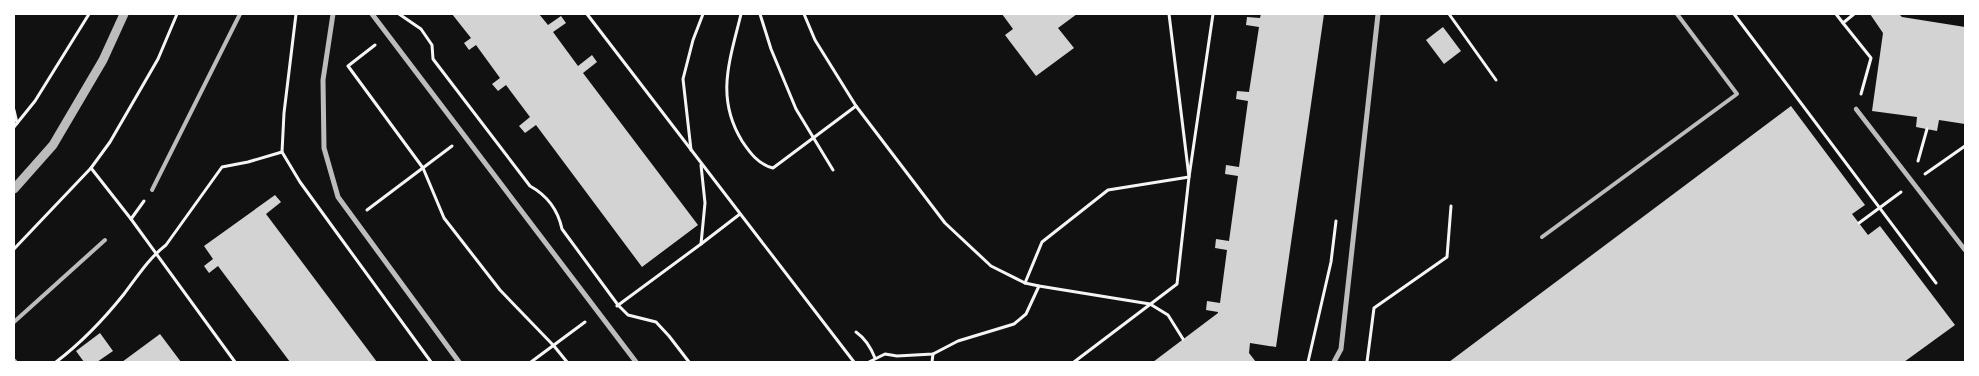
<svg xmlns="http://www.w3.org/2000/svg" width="1979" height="376" font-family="'DejaVu Sans',sans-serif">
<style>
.building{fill:#d3d3d3}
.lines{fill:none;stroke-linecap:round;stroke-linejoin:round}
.path{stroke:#f5f5f5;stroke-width:3}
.service{stroke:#bcbcbc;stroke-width:4}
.pedestrian{stroke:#bcbcbc;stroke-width:4.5}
.minor{stroke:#bcbcbc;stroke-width:5}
.tertiary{stroke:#bcbcbc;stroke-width:9}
</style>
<rect width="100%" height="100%" fill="#111"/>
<!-- building -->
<g class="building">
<polygon points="452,14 539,14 548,25 561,16 566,23 553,32 578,66 592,55 597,62 583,73 698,225 642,267 536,125 525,133 519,126 530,117 506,85 498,91 492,84 500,78 476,45 469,50 464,43 471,38"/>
<polygon points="1002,14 1077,14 1058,28 1074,48 1036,76 1005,35 1013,29"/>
<polygon points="1261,14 1324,14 1276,347 1250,343 1249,353 1256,362 1153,362 1218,313 1218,312 1206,310 1207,301 1220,303 1227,250 1215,248 1216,239 1229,241 1238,176 1225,174 1226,165 1239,167 1248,101 1236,99 1237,91 1249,92 1259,27 1246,25 1247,17 1260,18"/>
<polygon points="1870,14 1899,14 1902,17 1965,27 1965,124 1939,120 1937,131 1916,127 1917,117 1872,111 1883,33"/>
<polygon points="1443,27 1461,51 1444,64 1426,40"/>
<polygon points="1791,106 1865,205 1852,214 1868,235 1880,226 1955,325 1904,362 1449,362"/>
<polygon points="275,195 281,202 266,214 377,362 290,362 218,266 209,273 204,266 213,259 204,246"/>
<polygon points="100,333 113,351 97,362 84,362 76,351"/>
<polygon points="160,334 181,362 122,362"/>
</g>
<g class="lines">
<!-- path -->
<g class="path">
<polyline points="296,14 284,113 282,152 300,182 337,233 431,362"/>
<path d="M399 14 421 29 432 45 433 59 530 186C548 196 558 210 562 229L618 305 628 315 656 322 669 336 689 362"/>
<polyline points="587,14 854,362"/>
<path d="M741 14C730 60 715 97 742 141 750 153 758 164 773 168L856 106"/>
<polyline points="760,14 771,49 796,109 833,170"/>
<polyline points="804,14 815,40 856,106 945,223 991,266 1025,283 1039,286 1150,304 1168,315 1183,339"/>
<polyline points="1449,14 1496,80"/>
<polyline points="1734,14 1936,283"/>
<polyline points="1836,14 1843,23"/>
<polyline points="1854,14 1843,23 1871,58 1861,94"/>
<polyline points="375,45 348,66 423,168 444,218 500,290 554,346 567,362"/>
<polyline points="14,110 17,123"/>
<polyline points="14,127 35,101 89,14"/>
<polyline points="691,150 683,79 693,40 703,14"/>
<polyline points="1918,161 1927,129"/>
<polyline points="91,168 131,219 235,362"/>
<polyline points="1925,174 1965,146"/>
<polyline points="367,210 452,146"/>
<polyline points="131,219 144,201"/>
<polyline points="1859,223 1901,192"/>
<polyline points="701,244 740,214"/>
<polyline points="14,249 91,168 110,142 158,59 177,14"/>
<polyline points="1025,283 1042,242 1108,190 1189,177 1169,14"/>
<polyline points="617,306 701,244 705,203 701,165"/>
<path d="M856 332C866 339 871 348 875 358"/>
<path d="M56 362C81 343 104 319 124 294 137 277 149 258 166 245L222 167 248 162 282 152"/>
<polyline points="531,362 585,322"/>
<polyline points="869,362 885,354 897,356 933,354 958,341 1014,324 1026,314 1039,286"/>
<polyline points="932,362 933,354"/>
<polyline points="1074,362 1177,284 1189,177 1213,14"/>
<polyline points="1308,362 1331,262 1336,221"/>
<polyline points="1367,362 1374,308 1447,257 1451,206"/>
</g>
<!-- service -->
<g class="service">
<polyline points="152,190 240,14"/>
<polyline points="1542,237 1737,94 1677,14"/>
<polyline points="14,322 105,240"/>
</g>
<!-- pedestrian -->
<polyline class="pedestrian" points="1856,109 1965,250"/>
<!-- minor -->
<g class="minor">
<polyline points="333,14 323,80 324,148 338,197 459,362"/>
<polyline points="372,14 636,362"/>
<polyline points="14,361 15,362"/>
<polyline points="1334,362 1341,349 1378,14"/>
</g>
<!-- tertiary -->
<polyline class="tertiary" points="14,189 53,145 103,60 124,14"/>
</g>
<!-- border -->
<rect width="1979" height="376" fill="none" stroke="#ffffff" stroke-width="30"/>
</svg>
